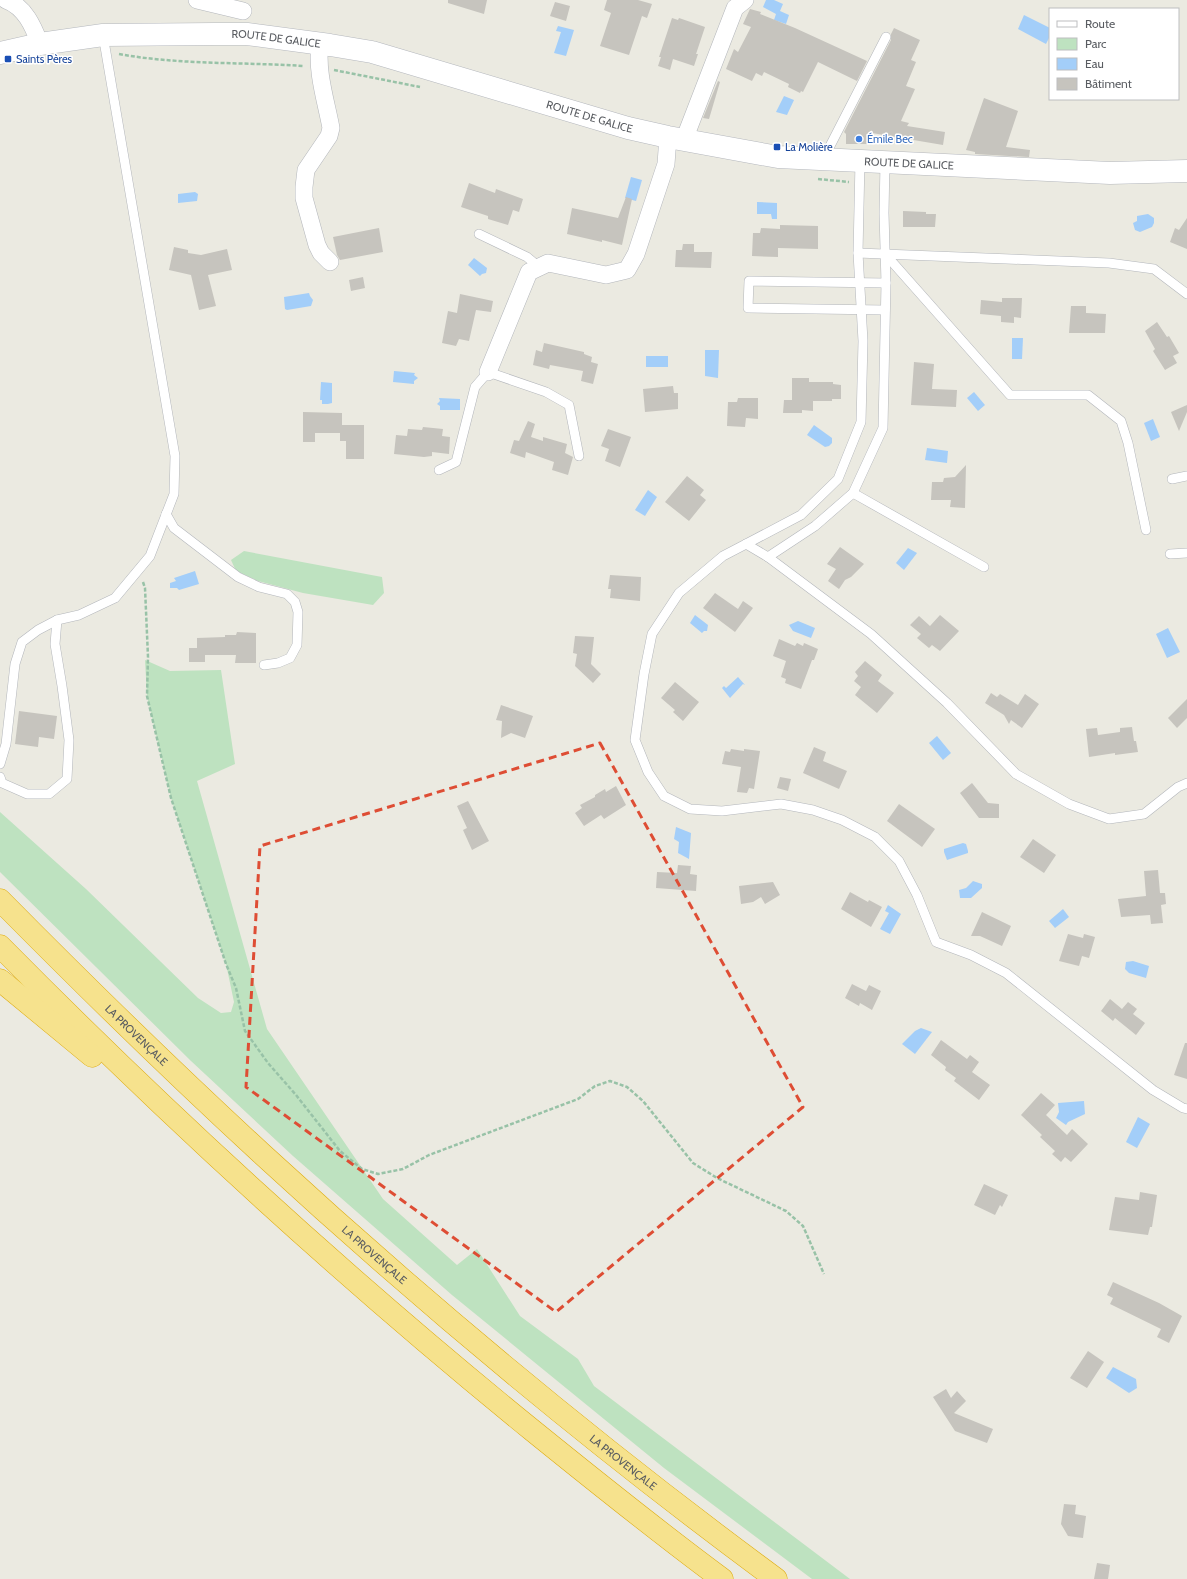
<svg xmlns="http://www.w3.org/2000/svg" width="1187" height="1579" font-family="Cabin,sans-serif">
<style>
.green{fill:#bee2c0}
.water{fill:#a3cef9}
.building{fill:#c6c4be}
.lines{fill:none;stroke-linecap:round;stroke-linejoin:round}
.lane-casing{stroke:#b3b6bb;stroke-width:10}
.street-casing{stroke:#b3b6bb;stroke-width:18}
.secondary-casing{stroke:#b4b7bd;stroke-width:23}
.highway-casing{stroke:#deab0e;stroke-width:23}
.path{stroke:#98c2a7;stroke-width:2.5;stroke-dasharray:4 2;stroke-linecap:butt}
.lane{stroke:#fff;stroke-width:9}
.street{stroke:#fff;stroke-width:17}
.secondary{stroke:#fff;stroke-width:22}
.highway{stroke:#f6e28d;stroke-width:22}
.marked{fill:none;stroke:#de4d34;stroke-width:3;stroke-dasharray:8 5;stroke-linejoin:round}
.transit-dot{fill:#1a4fb4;stroke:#fff;stroke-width:1.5}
.shop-dot{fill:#3f7fe0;stroke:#fff;stroke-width:1.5}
.labels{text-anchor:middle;stroke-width:3;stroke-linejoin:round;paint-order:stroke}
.street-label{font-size:11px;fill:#595c61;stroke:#fff}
.transit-label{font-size:11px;fill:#164399;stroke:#fff;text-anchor:start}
.shop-label{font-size:11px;fill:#366cbe;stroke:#fff;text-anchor:start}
</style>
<rect width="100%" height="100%" fill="#ebeae1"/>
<!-- green -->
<g class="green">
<polygon points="244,551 382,577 384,593 373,605 303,593 258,581 236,571 231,560"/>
<polygon points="145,660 170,671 221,670 235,764 197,781 267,1029 383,1199 457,1265 477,1249 520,1316 578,1359 594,1386 850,1579 812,1579 664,1468 452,1295 293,1156 191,1061 0,872 0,812 86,889 198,998 221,1013 231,1012 234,1002 226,964 171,798 147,696"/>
</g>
<!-- water -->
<g class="water">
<polygon points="766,0 774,0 783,4 780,11 789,15 786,24 774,20 776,14 763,7"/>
<polygon points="1024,15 1050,28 1050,36 1046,44 1018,29"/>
<polygon points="558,26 574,30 566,56 554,53 561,32 556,31"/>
<polygon points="784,96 794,100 787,115 776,112"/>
<polygon points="631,177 642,180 636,201 625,198"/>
<polygon points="195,192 198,194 197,201 178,203 178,194"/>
<polygon points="757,202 777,203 777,219 772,219 771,214 757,214"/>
<polygon points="1148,214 1154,218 1154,223 1152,227 1140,232 1135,230 1133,223 1137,221 1137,216"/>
<polygon points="474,258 487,268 486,273 482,274 480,276 468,265"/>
<polygon points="309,293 310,296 313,300 311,306 287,310 285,309 284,297"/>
<polygon points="1012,338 1023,338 1022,359 1012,359"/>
<polygon points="705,350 719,350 718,378 705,376"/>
<rect x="646" y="356" width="22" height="11"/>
<polygon points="394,371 415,373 414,375 418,378 414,381 414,384 393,382"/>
<polygon points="321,382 332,383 332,403 328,404 322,404 322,400 320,400"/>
<polygon points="974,392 985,405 978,411 967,398"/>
<polygon points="439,398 460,399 460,410 440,410 440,406 437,404 440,401"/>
<polygon points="1153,419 1160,437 1151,441 1144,423"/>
<polygon points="814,425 832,438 832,443 829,446 825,447 807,435"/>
<polygon points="927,448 948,451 947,463 925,460"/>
<polygon points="648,490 657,497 645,516 635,510"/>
<polygon points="908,548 917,553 904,570 896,563"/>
<polygon points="195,571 199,584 179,590 177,588 170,588 170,583 176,581 174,578"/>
<polygon points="695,615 708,625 707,631 704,631 702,633 690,623"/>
<polygon points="798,621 815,628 811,638 793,631 789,625"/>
<polygon points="1168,628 1180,652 1167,658 1156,634"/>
<polygon points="738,677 745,685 743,684 730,698 722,688 724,686 726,688"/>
<polygon points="937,736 951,753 943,760 929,743"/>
<polygon points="676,827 691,833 689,859 678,853 679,842 674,839"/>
<polygon points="963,843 966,844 968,851 968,853 947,860 944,852 944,849"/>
<polygon points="973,881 982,884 982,888 971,898 960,898 959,890 966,888"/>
<polygon points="888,905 901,914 890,934 880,929 889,913 885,911"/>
<polygon points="1063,909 1069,917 1055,928 1049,921"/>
<polygon points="1133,961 1149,966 1146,978 1129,973 1125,969 1126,962"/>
<polygon points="921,1028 932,1032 915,1054 902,1044 915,1031"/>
<polygon points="1084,1101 1085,1114 1068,1122 1066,1125 1056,1118 1059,1112 1058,1103"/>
<polygon points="1138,1117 1150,1124 1137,1148 1126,1142"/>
<polygon points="1113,1367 1136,1379 1137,1388 1129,1393 1106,1378"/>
</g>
<!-- building -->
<g class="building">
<polygon points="448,0 487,0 484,14 448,3"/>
<polygon points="607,0 638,0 652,4 647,18 642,16 629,55 600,46 611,13 604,10"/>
<polygon points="555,2 570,6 566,21 550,16"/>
<polygon points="750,9 761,12 760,14 795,28 867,61 857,81 818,62 803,92 801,91 800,93 788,87 789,84 764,72 762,76 756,73 752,81 726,69 734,49 738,52 751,27 743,24"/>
<polygon points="672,18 678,20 679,18 705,27 696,54 698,54 694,66 673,59 670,70 658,66 661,57 659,57"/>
<polygon points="894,28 920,40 911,60 916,62 906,86 915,89 901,121 909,123 907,126 945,132 943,145 872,133 872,144 846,144 846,134 844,132 891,40 891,34"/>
<polygon points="718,81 720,82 709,119 703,118"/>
<polygon points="984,98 1018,111 1006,147 1030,150 1029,157 975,154 975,152 966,150"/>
<polygon points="469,183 495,193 496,189 523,199 519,212 513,210 508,225 488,219 488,216 461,207"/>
<polygon points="626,197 632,199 622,245 602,240 602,242 567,234 572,208 618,218"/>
<polygon points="903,211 926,212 926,214 936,214 935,227 903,227"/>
<polygon points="1187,218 1187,249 1170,242 1175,228 1179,230"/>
<polygon points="780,225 818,226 818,249 778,248 778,257 752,256 753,233 760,233 761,228 780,229"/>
<polygon points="379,228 383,252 340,260 337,255 333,237"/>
<polygon points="683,244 694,244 694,252 712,252 711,268 675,267 676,250 682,250"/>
<polygon points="174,247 188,250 188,253 201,255 227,249 232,270 208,275 216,306 199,310 191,275 169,270"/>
<polygon points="363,277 365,288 351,291 349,280"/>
<polygon points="460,294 493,301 491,312 476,310 469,341 459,339 456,346 442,343 448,311 457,313"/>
<polygon points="1002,298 1022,298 1021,318 1014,317 1014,323 1001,322 1001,316 980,314 981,300 1002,302"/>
<polygon points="1071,306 1086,306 1086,313 1106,314 1105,333 1069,333"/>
<polygon points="1157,322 1167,337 1169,336 1179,353 1173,356 1177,363 1165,370 1153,351 1155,349 1145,331"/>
<polygon points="544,343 584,352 584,354 592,357 591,362 598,364 593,384 581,381 583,371 550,365 549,369 533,365 536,350 542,352"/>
<polygon points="914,362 934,364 932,389 957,390 956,407 911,405"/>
<polygon points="792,378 809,378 809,382 833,382 833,384 841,385 841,399 832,399 832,401 813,401 813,411 802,410 802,413 783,413 784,400 792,400"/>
<polygon points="673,386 674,393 678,393 678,409 645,412 643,389"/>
<polygon points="738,398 758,398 758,419 746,418 745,427 727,426 728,402 737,402"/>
<polygon points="1187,405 1187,412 1179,431 1171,412"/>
<polygon points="303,412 342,413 342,425 364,425 364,459 346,459 346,441 340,441 340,433 315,433 315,442 303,442"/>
<polygon points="528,421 535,424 531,437 543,441 543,437 567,444 565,453 573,457 568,475 552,470 554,462 526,452 525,458 510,453 514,440 519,441"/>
<polygon points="423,427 443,429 442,436 450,437 449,454 432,452 432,456 424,457 394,454 396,435 407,436 408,429 422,430"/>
<polygon points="608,429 631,437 620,467 605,461 609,449 601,446"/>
<polygon points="966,465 965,508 950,507 951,500 931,500 932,482 943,482 944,478 955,477"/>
<polygon points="687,476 704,490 700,495 706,500 689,521 665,502"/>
<polygon points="840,547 864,564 851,577 845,580 839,589 828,581 836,569 827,564"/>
<polygon points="610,575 641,577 640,601 610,598 611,589 608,589"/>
<polygon points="715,593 738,609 743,601 753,608 735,632 703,608"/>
<polygon points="940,615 959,631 940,651 932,645 929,648 917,638 921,634 910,625 919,616 930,626"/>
<polygon points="237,632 256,633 256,663 235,663 236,655 205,655 205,662 189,662 189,648 197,648 197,638 225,637 225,635 236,635"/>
<polygon points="575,636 594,637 591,664 601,674 593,683 575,666 577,654 573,653"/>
<polygon points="779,639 795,646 797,643 803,646 804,643 818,649 814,660 812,660 801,689 785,683 786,679 781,677 786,661 773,656"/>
<polygon points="865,661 882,675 878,681 894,693 877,713 855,695 861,687 854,681 858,676 855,672"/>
<polygon points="675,682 699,702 683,721 673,712 675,710 661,698"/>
<polygon points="991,693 997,697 1000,694 1018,705 1025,694 1039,704 1022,728 1011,720 1009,724 1004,715 985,703"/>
<polygon points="1187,699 1187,718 1177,728 1168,718"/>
<polygon points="501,705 533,716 525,738 511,733 501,738 502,721 496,720"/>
<polygon points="19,711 57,716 54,739 39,737 38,747 15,744"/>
<polygon points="1132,727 1134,741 1136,741 1138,752 1115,755 1115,753 1089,757 1086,729 1097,728 1098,735 1120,732 1120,728"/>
<polygon points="814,747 826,752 823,761 847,771 839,789 803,773"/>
<polygon points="731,749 744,751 744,749 760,751 754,789 749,788 747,793 737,792 741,767 722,764 725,751 730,752"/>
<polygon points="780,777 791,779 788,791 777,788"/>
<polygon points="972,783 988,803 999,804 999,818 979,818 960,793"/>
<polygon points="616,786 626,805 604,819 601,815 584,826 575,813 582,808 580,805 595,797 595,795 605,789 606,792"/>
<polygon points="468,801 489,841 472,850 463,830 467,828 457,806"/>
<polygon points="899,804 935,829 922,847 887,821"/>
<polygon points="1033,839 1056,855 1044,873 1020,857"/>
<polygon points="678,865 691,866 690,874 697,875 696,891 656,888 657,872 677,873"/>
<polygon points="1158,870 1160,893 1165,893 1166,904 1161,905 1163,923 1151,924 1150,915 1121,917 1118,899 1146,896 1144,871"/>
<polygon points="773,882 780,895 765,904 761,897 753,902 741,904 739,886"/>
<polygon points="850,892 868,902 869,900 882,907 871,927 841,909"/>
<polygon points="982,912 1011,926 1002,946 980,936 971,936"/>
<polygon points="1068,934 1083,938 1084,934 1095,937 1089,958 1082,956 1079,966 1059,961"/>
<polygon points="852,984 866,991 869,985 881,991 872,1010 860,1003 859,1006 845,998"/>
<polygon points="1110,999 1122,1009 1128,1002 1137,1009 1133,1014 1145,1023 1136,1035 1115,1018 1113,1021 1101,1011"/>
<polygon points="941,1040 967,1059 970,1055 979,1062 972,1072 990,1085 979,1100 954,1081 956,1078 945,1070 946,1067 931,1055"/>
<polygon points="1185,1043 1187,1043 1187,1079 1174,1075"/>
<polygon points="1041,1093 1055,1105 1046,1115 1067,1135 1072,1129 1088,1144 1071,1162 1065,1157 1061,1162 1052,1154 1055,1151 1040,1137 1042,1135 1021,1115"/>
<polygon points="984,1184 1008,1195 1002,1207 1000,1205 995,1215 974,1205"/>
<polygon points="1140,1192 1157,1195 1152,1227 1150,1227 1148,1235 1109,1230 1115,1197 1139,1200"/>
<polygon points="1113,1282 1159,1303 1182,1316 1169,1343 1157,1337 1161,1329 1110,1304 1113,1298 1107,1295"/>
<polygon points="1088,1351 1104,1362 1087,1388 1070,1378"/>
<polygon points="946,1389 951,1398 957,1391 966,1401 954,1413 993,1429 987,1443 955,1431 933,1397"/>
<polygon points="1064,1504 1076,1505 1075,1514 1086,1516 1083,1538 1068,1536 1061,1524"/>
<polygon points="1097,1563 1110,1565 1108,1579 1094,1579"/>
</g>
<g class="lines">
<!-- lane casing -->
<g class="lane-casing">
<g id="lane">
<polyline points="830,146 886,37"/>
<polyline points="479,234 527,257 539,267"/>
<polyline points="858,253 1109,263 1154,269 1187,294"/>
<polyline points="886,255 1010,395 1088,395 1121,421 1128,443 1146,530"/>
<polyline points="885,310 748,308 749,281 886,283"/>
<polyline points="439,470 456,462 475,387 488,372 546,392 569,405 579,456"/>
<polyline points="1172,479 1187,476"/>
<polyline points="853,493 984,567"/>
<polyline points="166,514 174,528 238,577 259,587 287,594 295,602 298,612 297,645 290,658 278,663 264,665"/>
<polyline points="746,544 801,515 838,479 861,422 863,341 858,253 860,161"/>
<polyline points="1170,554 1187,553"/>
<polyline points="768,557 815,526 853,493 883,428 886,283 884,213 885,162"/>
<polyline points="0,764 6,744 15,664 22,642 38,630 57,620 79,615 115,598 150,556 174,494 175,456 103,35"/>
<polyline points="0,777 2,783 27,794 49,794 67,779 69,740 62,686 55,644 57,620"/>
<polyline points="1187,783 1178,787 1144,814 1109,819 1069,804 1016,774 947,703 871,634 768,557 746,544 723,556 679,593 652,634 644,674 635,740 648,772 664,796 690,809 722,811 781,804 813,810 842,820 875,837 899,861 917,895 936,942 971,955 1006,973 1153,1090 1183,1108 1187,1109"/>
</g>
</g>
<!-- street casing -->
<g class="street-casing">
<g id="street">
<path d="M6 0C25 7 33 26 40 44"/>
<polyline points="197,0 243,11"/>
<path d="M320 44C316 71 326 101 331 128L329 136 306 170 304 187V198L317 245 321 253 330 262"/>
<polyline points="684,140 735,8 745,0"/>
<polyline points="488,372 529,272 548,263 606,275 627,270 636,254 666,164 668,137"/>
</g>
</g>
<!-- secondary casing -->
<g class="secondary-casing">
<g id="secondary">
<path id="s1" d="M0 53 40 44 103 35 214 34H247L330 45 372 52 628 128 668 137 778 157 1110 173 1187 171"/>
</g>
</g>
<!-- highway casing -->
<g class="highway-casing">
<g id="highway">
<path id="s2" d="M0 900C85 986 172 1071 261 1153 425 1304 597 1447 776 1579"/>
<path d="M0 946C169 1117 346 1279 532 1430 595 1481 657 1531 722 1579"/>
<polyline points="0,980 92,1056"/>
</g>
</g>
<!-- path -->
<g class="path">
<path d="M119 54C179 65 243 62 304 66"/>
<polyline points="334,70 420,87"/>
<polyline points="818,179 849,182"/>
<polyline points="143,582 145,588 148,657 147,696 171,798 226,964 236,988 245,1031 268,1063 296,1095 340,1151 362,1169 378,1174 403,1169 429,1155 578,1099 595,1086 610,1081 627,1087 643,1101 693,1163 717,1178 786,1211 803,1226 824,1274"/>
</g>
<!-- lane -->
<use href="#lane" class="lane"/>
<!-- street -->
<use href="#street" class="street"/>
<!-- secondary -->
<use href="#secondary" class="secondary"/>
<!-- highway -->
<use href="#highway" class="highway"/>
</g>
<!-- marked area -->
<path class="marked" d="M600 743 803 1107 556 1312 246 1087 260 846Z"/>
<!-- markers -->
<g class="transit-dot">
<rect x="4" y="55" width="8" height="8" rx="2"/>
<rect x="773" y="143" width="8" height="8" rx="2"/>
</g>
<circle class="shop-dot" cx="859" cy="139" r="4"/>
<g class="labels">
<!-- street labels -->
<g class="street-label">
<text dy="4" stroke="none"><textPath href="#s1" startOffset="278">ROUTE DE GALICE</textPath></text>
<text dy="4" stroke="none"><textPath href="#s1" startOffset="602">ROUTE DE GALICE</textPath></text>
<text dy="4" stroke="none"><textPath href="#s1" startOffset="926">ROUTE DE GALICE</textPath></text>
<text dy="4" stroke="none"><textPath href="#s2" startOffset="192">LA PROVENÇALE</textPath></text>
<text dy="4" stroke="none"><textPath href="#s2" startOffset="516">LA PROVENÇALE</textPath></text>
<text dy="4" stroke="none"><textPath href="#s2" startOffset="840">LA PROVENÇALE</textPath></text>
</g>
<!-- transit labels -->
<g class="transit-label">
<text x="16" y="63">Saints Pères</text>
<text x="785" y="151">La Molière</text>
</g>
<!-- shop labels -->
<g class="shop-label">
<text x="867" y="143">Émile Bec</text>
</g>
</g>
<!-- legend -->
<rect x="1049" y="8" width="130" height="92" fill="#ffffff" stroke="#bdbec0"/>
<rect x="1057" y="21" width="20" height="6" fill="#ffffff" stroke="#bdbec0"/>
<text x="1085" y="28" font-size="12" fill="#595c61">Route</text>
<rect x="1057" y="38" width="20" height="12" fill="#bee2c0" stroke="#bdbec0"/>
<text x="1085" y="48" font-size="12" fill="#595c61">Parc</text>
<rect x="1057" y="58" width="20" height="12" fill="#a3cef9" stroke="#bdbec0"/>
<text x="1085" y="68" font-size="12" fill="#595c61">Eau</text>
<rect x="1057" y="78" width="20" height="12" fill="#c6c4be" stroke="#bdbec0"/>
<text x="1085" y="88" font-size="12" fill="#595c61">Bâtiment</text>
</svg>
